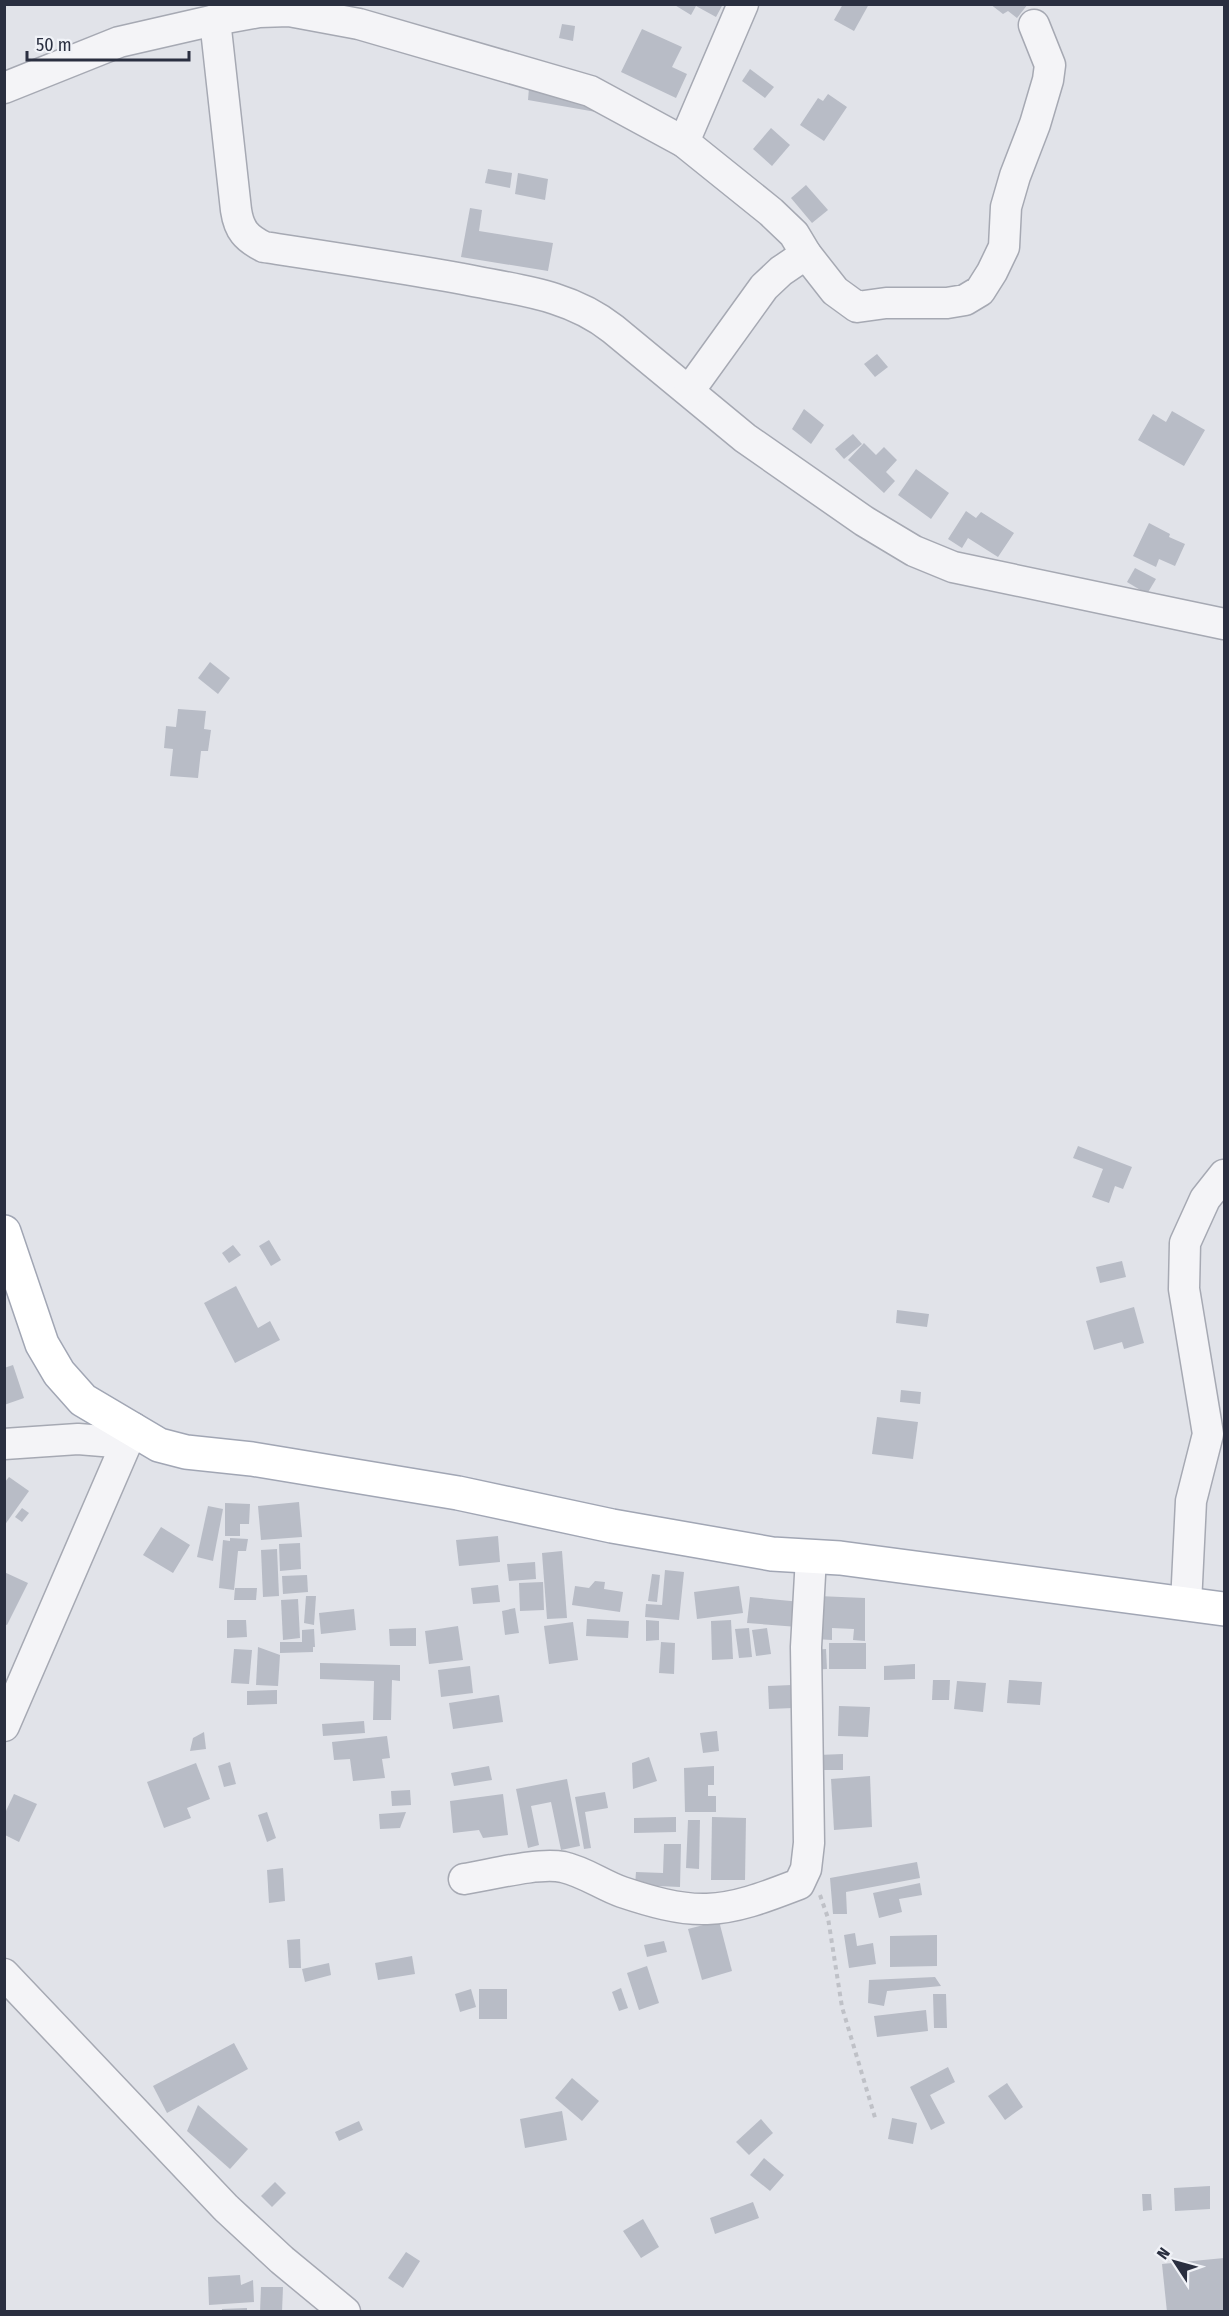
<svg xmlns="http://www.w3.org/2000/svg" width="1229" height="2316" font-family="'Fira Sans Condensed',sans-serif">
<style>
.building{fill:#b8bcc6}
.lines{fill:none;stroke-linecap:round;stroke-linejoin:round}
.minor-casing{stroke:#a6a9b3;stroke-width:33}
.major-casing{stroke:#a1a6b4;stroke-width:36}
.path{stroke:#bfc1c7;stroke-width:4;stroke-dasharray:4.5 4.5;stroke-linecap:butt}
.minor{stroke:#f4f4f7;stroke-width:30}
.major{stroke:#fff;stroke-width:33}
</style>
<rect width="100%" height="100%" fill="#e1e3e9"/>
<!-- building -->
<g class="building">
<polygon points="673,4 723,4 716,17 696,6 691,15"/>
<polygon points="843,4 869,4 854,31 834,20"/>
<polygon points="990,4 1028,4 1017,18 1008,11 1003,14"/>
<polygon points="562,24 575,26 573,41 559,38"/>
<polygon points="642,29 682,47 672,67 687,74 676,98 621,72"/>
<polygon points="750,69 774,87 765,98 742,81"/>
<polygon points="529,88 598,99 596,112 528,100"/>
<polygon points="828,94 847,107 824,141 800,125 818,98 823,101"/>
<polygon points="771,128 790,145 772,166 753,149"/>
<polygon points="488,169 512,173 510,188 485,183"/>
<polygon points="518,173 548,179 545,200 515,194"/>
<polygon points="806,185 828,210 812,223 791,198"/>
<polygon points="470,208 482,210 479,231 553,243 548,271 461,257"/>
<polygon points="877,354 888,367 875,377 864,364"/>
<polygon points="804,409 824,425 811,444 792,429"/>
<polygon points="1172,411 1205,430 1184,466 1138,440 1153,414 1166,422"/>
<polygon points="853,434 862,444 844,459 835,449"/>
<polygon points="864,443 876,455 884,447 897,460 886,472 895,481 884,493 848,460"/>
<polygon points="916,469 949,493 931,519 898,495"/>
<polygon points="966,511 976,518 981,512 1014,533 998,557 968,538 962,548 948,539"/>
<polygon points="1149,523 1170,534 1169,537 1185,544 1175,566 1159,559 1156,567 1133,556"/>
<polygon points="1135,568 1156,579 1147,594 1127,582"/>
<polygon points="210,662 230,678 218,694 198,678"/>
<polygon points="178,709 206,711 204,729 211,730 208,751 201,751 198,778 170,776 173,749 164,748 166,726 176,727"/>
<polygon points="1078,1146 1132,1167 1123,1189 1115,1186 1109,1203 1092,1197 1103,1169 1073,1158"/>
<polygon points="269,1240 281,1260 271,1266 259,1246"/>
<polygon points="233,1245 241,1255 229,1263 222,1253"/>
<polygon points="1122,1261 1126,1277 1100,1283 1096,1267"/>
<polygon points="236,1286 258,1328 270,1321 280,1340 235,1363 204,1303"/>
<polygon points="1134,1307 1144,1343 1124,1349 1122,1342 1094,1350 1086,1321"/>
<polygon points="897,1310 929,1314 927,1327 896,1323"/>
<polygon points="13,1365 24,1398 4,1405 4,1368"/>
<polygon points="901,1390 921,1392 920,1404 900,1402"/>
<polygon points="877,1417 918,1422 913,1459 872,1454"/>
<polygon points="9,1477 29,1491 4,1526 4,1483"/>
<polygon points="299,1502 302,1537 261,1540 258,1506"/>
<polygon points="225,1503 250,1504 249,1524 240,1524 240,1536 225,1536"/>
<polygon points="208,1506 223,1509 213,1561 197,1557"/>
<polygon points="22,1508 29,1513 22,1522 15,1517"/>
<polygon points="161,1527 190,1545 173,1573 143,1555"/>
<polygon points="498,1536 500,1562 459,1566 456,1540"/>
<polygon points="230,1538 248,1539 246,1551 238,1551 234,1590 219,1588 223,1540 230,1541"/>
<polygon points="300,1543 301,1569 280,1571 279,1544"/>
<polygon points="277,1549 279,1596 263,1597 261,1550"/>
<polygon points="562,1551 567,1618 547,1619 542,1553"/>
<polygon points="535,1562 536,1579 509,1581 507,1564"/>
<polygon points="665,1570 684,1572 679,1620 645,1617 646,1604 662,1605"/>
<polygon points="4,1572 28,1583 7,1625 4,1624"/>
<polygon points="652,1574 660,1575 657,1602 648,1601"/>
<polygon points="307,1575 308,1592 283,1594 282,1576"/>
<polygon points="595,1581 605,1582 604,1589 623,1592 620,1612 572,1605 575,1586 589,1588"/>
<polygon points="543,1582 544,1610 520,1611 519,1583"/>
<polygon points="498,1585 500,1602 473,1604 471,1588"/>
<polygon points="739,1586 743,1613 697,1619 694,1592"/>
<polygon points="235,1588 257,1588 256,1600 234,1600"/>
<polygon points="306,1596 316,1596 314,1625 304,1623"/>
<polygon points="818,1596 865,1598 865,1641 853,1640 854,1629 832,1628 832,1640 815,1639"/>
<polygon points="750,1597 801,1602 798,1627 747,1623"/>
<polygon points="298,1599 300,1638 283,1640 281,1600"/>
<polygon points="515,1608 519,1633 505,1635 502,1611"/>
<polygon points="354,1609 356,1630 321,1634 319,1613"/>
<polygon points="587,1619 629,1621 628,1638 586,1636"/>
<polygon points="227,1620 246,1620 247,1637 227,1638"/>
<polygon points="646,1620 659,1621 659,1640 646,1641"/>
<polygon points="731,1620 733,1659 712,1660 711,1621"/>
<polygon points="573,1622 578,1660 549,1664 544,1626"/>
<polygon points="458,1626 463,1660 429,1664 425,1631"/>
<polygon points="416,1628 416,1646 390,1646 389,1629"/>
<polygon points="749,1628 752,1657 739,1658 735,1629"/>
<polygon points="767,1628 771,1654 756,1656 752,1630"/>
<polygon points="314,1629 315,1647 313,1647 313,1652 280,1653 280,1642 302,1642 302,1630"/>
<polygon points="661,1642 675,1643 674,1674 659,1673"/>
<rect x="829" y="1643" width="37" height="26"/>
<polygon points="258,1647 280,1655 278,1686 256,1685"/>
<polygon points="234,1649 252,1650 249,1684 231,1683"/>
<polygon points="826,1649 827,1669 811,1670 811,1650"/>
<polygon points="320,1663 400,1665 400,1681 392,1680 391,1720 373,1720 374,1681 320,1679"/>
<polygon points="915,1664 915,1679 884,1680 884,1666"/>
<polygon points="470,1666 473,1693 441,1697 438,1670"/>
<polygon points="933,1680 950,1680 949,1700 932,1700"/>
<polygon points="1009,1680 1042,1682 1040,1705 1007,1703"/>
<polygon points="957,1681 986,1683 983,1712 954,1709"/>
<polygon points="792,1685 793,1708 769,1709 768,1686"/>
<polygon points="277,1690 277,1704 247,1705 247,1691"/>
<polygon points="499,1695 503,1722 453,1729 449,1703"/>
<polygon points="839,1706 870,1707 868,1737 838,1736"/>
<polygon points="364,1721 365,1733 323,1736 322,1724"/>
<polygon points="717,1731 719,1751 703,1753 700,1733"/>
<polygon points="204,1732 206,1749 190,1751 193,1738"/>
<polygon points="387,1736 390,1758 382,1759 385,1778 353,1781 350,1759 334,1760 332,1742"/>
<polygon points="843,1754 843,1770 818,1770 818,1755"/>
<polygon points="649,1757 657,1781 633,1789 632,1763"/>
<polygon points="230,1762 236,1784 224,1787 218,1766"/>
<polygon points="196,1763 210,1799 187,1808 191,1818 164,1828 147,1782"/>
<polygon points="489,1766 492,1780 454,1786 451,1773"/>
<polygon points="714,1766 714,1785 708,1785 708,1796 716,1796 716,1812 685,1812 684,1768"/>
<polygon points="870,1776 872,1827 834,1830 831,1779"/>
<polygon points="567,1779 580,1846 561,1850 551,1802 531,1806 539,1845 528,1848 516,1789"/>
<polygon points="410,1790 411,1805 392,1806 391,1791"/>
<polygon points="605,1792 608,1808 585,1812 591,1848 584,1849 575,1797"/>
<polygon points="14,1794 37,1804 19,1842 5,1835 5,1813"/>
<polygon points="503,1794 508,1835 483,1838 479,1830 453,1833 450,1801"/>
<polygon points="267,1812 276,1838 267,1842 258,1815"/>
<polygon points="406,1812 400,1828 380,1829 379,1814"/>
<polygon points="676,1817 676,1832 634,1833 634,1818"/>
<polygon points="712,1817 746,1818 745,1880 711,1880"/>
<polygon points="688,1820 700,1820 699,1869 686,1868"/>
<polygon points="664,1844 681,1844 680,1887 635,1885 636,1872 663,1873"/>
<polygon points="917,1862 920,1878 846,1892 847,1914 833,1914 830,1878"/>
<polygon points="283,1868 285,1901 269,1903 267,1870"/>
<polygon points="920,1883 922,1895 899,1899 902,1912 879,1918 873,1893"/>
<polygon points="719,1921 732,1971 702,1980 688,1929"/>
<polygon points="855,1933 857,1946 873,1943 876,1964 849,1968 844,1935"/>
<polygon points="937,1935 937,1966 890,1967 890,1936"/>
<polygon points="300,1939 301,1968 289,1968 287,1940"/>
<polygon points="664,1941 667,1952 647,1957 644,1945"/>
<polygon points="412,1956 415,1974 378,1980 375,1963"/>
<polygon points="329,1963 331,1975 305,1982 302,1969"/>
<polygon points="647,1966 659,2003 639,2010 627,1973"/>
<polygon points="935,1977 941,1986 887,1991 884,2006 868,2003 869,1980"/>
<polygon points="621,1988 628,2008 619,2011 612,1992"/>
<polygon points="471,1989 476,2007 460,2012 455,1994"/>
<rect x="479" y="1989" width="28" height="30"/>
<polygon points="933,1994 946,1994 947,2028 934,2028"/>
<polygon points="926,2010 928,2031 877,2037 874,2016"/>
<polygon points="234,2043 248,2069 167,2113 153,2086"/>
<polygon points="948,2067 955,2082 930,2095 945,2123 931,2130 910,2087"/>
<polygon points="572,2078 599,2101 582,2121 555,2098"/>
<polygon points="1007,2083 1023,2107 1005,2120 988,2096"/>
<polygon points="198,2105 248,2149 230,2169 187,2131"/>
<polygon points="562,2111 567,2140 525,2148 520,2119"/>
<polygon points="892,2118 917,2123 913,2144 888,2139"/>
<polygon points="761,2119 773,2133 749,2155 736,2142"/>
<polygon points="359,2121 363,2130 339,2141 335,2132"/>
<polygon points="764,2158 784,2175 770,2191 750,2175"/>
<polygon points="275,2182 286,2193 272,2207 261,2196"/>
<polygon points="1210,2186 1210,2209 1175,2211 1174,2188"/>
<polygon points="1142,2194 1151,2194 1152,2210 1143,2211"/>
<polygon points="753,2202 759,2218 715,2234 710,2218"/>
<polygon points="643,2219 659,2247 641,2258 623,2231"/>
<polygon points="406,2252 420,2261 403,2288 388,2278"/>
<polygon points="1224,2258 1224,2312 1167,2312 1162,2264"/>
<polygon points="240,2275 241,2285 253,2280 254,2302 209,2305 208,2277"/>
<polygon points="261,2287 283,2287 282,2312 260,2312"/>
<polygon points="247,2308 247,2312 222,2312 222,2309"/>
</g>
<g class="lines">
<!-- minor casing -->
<g class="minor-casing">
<g id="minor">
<path d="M215 20 236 210C239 230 246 238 264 247 330 257 397 267 463 279 517 290 569 294 613 329L745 438 864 521 914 551 953 567 1224 624"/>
<polyline points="4,88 119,42 215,20 259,12 289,11 359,24 590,91 684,142 771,212 794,234 806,254 835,291 857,307 886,303 947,303 965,300 980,291 992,272 1004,247 1006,207 1015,176 1035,124 1048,80 1050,65 1034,25"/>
<polyline points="684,142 743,4"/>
<polyline points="689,391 764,287 781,271 806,254"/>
<polyline points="4,1444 78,1439 127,1443"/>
<polyline points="1186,1604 1191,1501 1208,1434 1184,1289 1185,1243 1205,1199 1224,1175"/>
<polyline points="4,1726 133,1428"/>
<path d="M464 1879C490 1875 538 1862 563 1867 585 1872 602 1885 622 1892 649 1901 679 1910 707 1909 739 1908 770 1895 799 1884L806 1869 809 1843 806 1647 811 1557"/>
<polyline points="4,1974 226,2208 282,2260 345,2312"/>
</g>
</g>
<!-- major casing -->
<g class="major-casing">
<polyline id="major" points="4,1232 42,1344 59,1373 83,1400 159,1445 186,1452 252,1459 458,1493 612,1526 772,1554 840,1558 1224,1609"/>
</g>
<!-- path -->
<polyline class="path" points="820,1895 828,1918 842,2007 876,2121"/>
<!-- minor -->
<use href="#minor" class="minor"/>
<!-- major -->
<use href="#major" class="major"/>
</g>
<!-- border -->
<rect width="1229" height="2316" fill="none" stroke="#2a2f40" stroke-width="12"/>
<!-- north arrow -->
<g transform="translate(1175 2262) rotate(306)" stroke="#f0f2f7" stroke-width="4.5" paint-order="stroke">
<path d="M0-4.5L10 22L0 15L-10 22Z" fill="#2a2f40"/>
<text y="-9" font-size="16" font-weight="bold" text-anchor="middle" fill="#2a2f40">N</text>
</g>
<!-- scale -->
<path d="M27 51v9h162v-9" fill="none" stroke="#2a2f40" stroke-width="3"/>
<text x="36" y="51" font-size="18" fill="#2a2f40" stroke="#f0f2f7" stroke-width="4.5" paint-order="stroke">50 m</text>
</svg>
